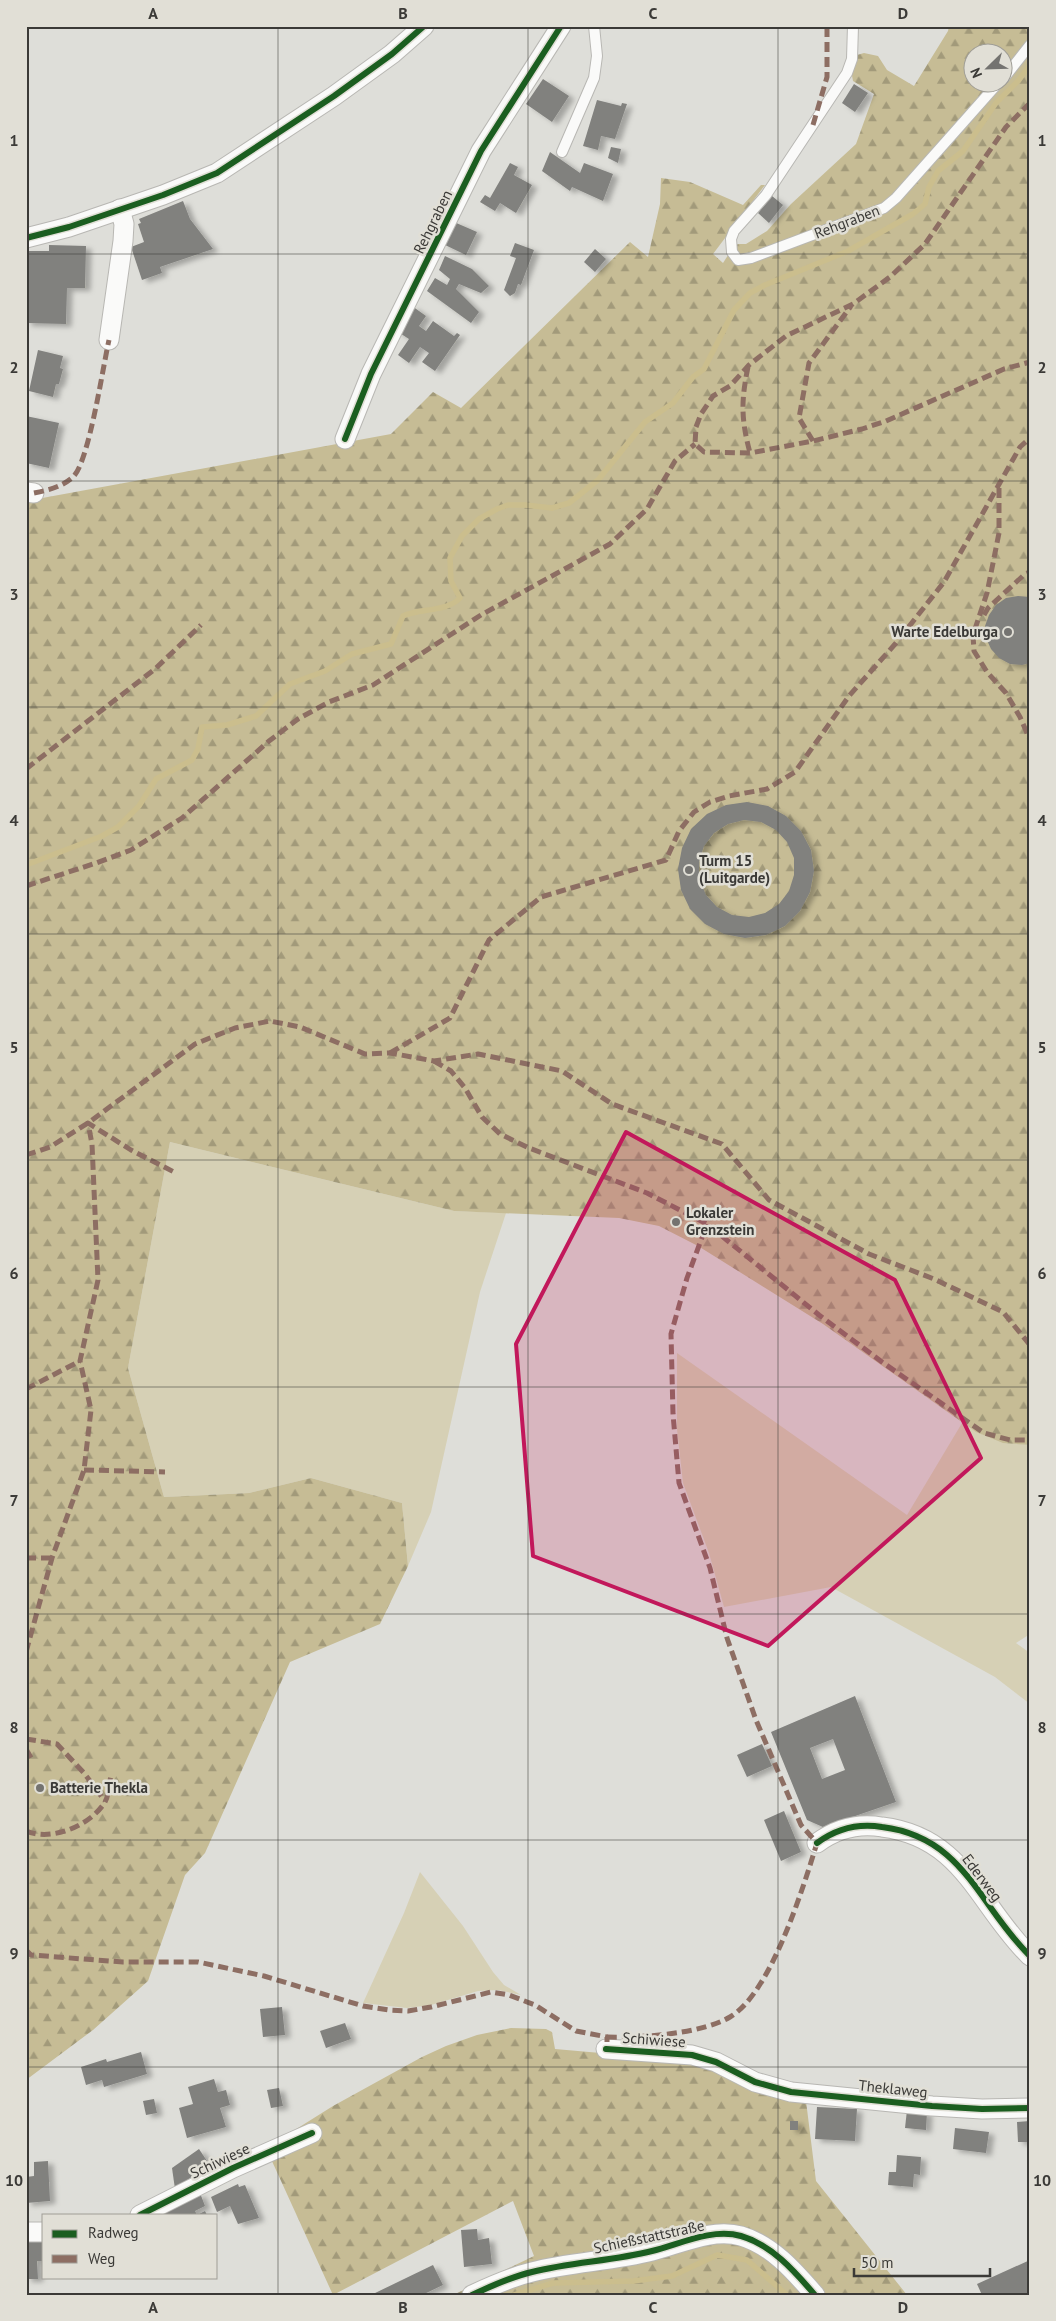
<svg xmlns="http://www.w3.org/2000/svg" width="1056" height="2321" font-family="'PT Sans',sans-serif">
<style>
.green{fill:#d6d0b5}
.forest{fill:url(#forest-firs);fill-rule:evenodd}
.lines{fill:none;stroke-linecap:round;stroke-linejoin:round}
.stream{stroke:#cbbe8d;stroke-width:5.5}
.building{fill:#81817e;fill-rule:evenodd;filter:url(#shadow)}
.service-casing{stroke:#b8b7b3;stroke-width:12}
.minor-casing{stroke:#b8b7b3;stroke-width:21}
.service{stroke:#fafaf9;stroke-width:10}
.minor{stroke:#fafaf9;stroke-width:19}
.quiet{stroke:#8d6e63;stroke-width:5;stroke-dasharray:10 5;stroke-linecap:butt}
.cycleway-casing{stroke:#e1dfd6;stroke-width:9}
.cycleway{stroke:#1b5e20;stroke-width:6}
.marked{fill:#c2185b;fill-opacity:0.2;stroke:#c2185b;stroke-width:4;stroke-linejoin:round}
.grid{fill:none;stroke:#3b3a37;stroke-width:1;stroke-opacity:0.55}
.poi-dot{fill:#747370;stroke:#e1dfd6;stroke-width:2}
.labels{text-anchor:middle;stroke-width:5;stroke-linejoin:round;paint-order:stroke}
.street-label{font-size:15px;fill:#3b3a37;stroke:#e1dfd6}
.poi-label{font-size:15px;font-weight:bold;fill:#3b3a37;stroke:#e1dfd6;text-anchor:start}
.neatline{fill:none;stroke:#3b3a37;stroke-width:2}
.grid-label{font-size:16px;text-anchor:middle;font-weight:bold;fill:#3b3a37}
</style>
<defs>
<pattern id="forest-firs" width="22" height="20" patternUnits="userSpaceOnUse" patternTransform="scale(1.25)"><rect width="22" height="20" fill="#c6bc95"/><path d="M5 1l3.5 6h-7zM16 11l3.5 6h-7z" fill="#a29a7a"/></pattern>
<filter id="shadow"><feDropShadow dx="5.5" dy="3" stdDeviation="2.5" flood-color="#0004"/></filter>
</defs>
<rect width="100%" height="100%" fill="#deded9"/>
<!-- green -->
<g class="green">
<polygon points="170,1142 454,1211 506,1213 480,1292 431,1512 408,1566 402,1503 311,1478 249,1493 164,1497 128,1368"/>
<path d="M677 1353 907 1515 962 1423C985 1438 1002 1443 1030 1445V1634L1016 1643 1030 1653V1704L995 1677 831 1587 724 1607 709 1553 683 1483 677 1429Z"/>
<polygon points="420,1872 463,1926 493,1972 504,1985 521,1995 498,1990 478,1991 431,2005 407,2008 363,2003 404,1913"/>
</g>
<!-- forest -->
<g class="forest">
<path d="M949 26H1030V1445L1003 1443 976 1432 823 1324 698 1246 659 1226 619 1218 454 1211 170 1142 128 1368 164 1497 249 1493 311 1478 402 1503 408 1566 380 1624 290 1662 205 1853 185 1875 148 1981 93 2030 26 2080V501L391 434 433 392 461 408 630 242 648 257 660 204 661 178 690 182 743 205 761 185H765L713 254 723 263 734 246 738 244H746L767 231 791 204 856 144 874 94 853 81 851 70 857 55 864 53 878 56 887 70 914 86 948 31ZM974 52H1004V82H974Z"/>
<polygon points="511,2028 546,2029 552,2032 555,2049 692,2061 806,2101 816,2181 907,2295 453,2295 534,2256 513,2201 333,2295 266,2148 333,2106 422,2057 446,2046 477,2035"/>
</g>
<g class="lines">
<!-- stream -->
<g class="stream">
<path d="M26 865 102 836 118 827 139 806 156 779 192 760 198 749 202 727 227 725 256 716 290 684 325 671 352 654 391 644 403 616C420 608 447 612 460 598L451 581 450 558 462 536 479 519 497 509 508 505H525L552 508 569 503 598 480 645 422 673 403 693 377 704 369 734 310 750 293 765 285 848 251 913 214 925 204 929 187 938 171 963 151 996 103 1018 81 1030 65"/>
<polyline points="514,2295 553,2283 633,2281 672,2276 717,2255 747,2260 787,2295"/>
</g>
</g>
<!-- building -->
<g class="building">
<polygon points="543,79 569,96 552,122 526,104"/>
<polygon points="854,84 868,93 855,112 842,103"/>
<polygon points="597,100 621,106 622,103 627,104 615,139 601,136 598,150 583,146"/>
<polygon points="611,147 621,149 618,163 608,158"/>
<polygon points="550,152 580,173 584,163 613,174 603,201 572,187 570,191 542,171"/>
<polygon points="510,163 518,167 514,175 532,185 516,213 500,203 495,211 480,202 485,195 490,198"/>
<polygon points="772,196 783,205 769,223 758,213"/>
<polygon points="183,201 190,219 213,249 160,267 162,273 142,280 131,247 144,242 138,224 141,223 139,219"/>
<polygon points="454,222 477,232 466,255 443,244"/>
<polygon points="515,243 534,250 521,285 518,284 515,293 510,296 504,290 516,258 510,256"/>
<polygon points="49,245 86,246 85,288 67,288 66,324 26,323 27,251 49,251"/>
<polygon points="595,249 606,259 595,272 584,262"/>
<polygon points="445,256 472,269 489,286 481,293 459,284 456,289 479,312 471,323 427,291 435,278 447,285 450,279 439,270"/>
<polygon points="412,306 426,316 419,326 426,331 433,321 454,336 457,333 460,335 435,371 422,362 429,353 420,347 409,363 398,355 409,339 395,330"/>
<polygon points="38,350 63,356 60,368 63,369 59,384 56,384 53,397 29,391"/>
<polygon points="26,416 59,423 49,468 26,463"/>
<polygon points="1018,596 1030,597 1030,663 1022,665 1010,664 999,658 991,649 986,638 985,626 989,615 996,605 1006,598"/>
<path d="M747 802 768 806 786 816 801 831 811 850 814 871 810 892 800 911 785 926 766 935 745 938 724 934 705 924 690 909 681 890 678 869 682 848 691 829 707 814 726 805ZM744 820 761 822 776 830 787 842 794 858V875L789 891 779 904 765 913 749 917 732 915 717 907 706 895 699 879V862L704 846 714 833 728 824Z"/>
<path d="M855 1696 896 1802 823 1827 807 1820 771 1732ZM833 1739 845 1770 822 1779 810 1748Z"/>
<polygon points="762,1744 772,1766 747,1777 737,1755"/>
<polygon points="784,1811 801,1852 781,1861 764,1820"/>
<polygon points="282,2007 285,2035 263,2037 260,2009"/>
<polygon points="345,2023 351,2039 326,2048 320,2031"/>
<polygon points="141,2052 147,2074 104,2087 102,2080 86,2085 81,2067 106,2059 107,2062"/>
<polygon points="214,2079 218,2092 226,2090 230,2105 220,2108 226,2127 187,2138 179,2108 193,2104 188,2087"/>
<polygon points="279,2088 283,2106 271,2108 267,2090"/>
<polygon points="154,2099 157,2113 146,2115 143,2101"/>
<polygon points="817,2107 857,2109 855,2141 815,2139"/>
<polygon points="907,2110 927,2112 926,2130 905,2128"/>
<rect x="790" y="2121" width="8" height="9"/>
<polygon points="1030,2121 1030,2158 1028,2158 1027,2142 1018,2142 1017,2122"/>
<polygon points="955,2128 989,2132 986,2153 953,2149"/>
<polygon points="199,2149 209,2164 175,2189 172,2168"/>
<polygon points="897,2155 921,2157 920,2175 914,2174 913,2187 888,2185 889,2172 896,2172"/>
<polygon points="48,2161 50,2201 26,2203 26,2177 34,2176 34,2162"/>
<polygon points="238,2184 239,2187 245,2185 259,2218 238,2224 230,2206 217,2212 211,2197"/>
<polygon points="200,2193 205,2206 195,2211 197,2215 205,2211 207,2215 155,2215"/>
<polygon points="477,2229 478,2240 489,2238 492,2264 464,2267 461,2230"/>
<polygon points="26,2240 44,2240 44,2261 37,2261 38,2279 26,2279"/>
<polygon points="1030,2260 1030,2295 982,2295 977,2284"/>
<polygon points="433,2265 443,2285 422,2295 371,2295"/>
</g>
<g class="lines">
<!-- service casing -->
<g class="service-casing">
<g id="service">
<polyline points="853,26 852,59 847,73 766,195 734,231 731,239 732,252 738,260 751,258 884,208 896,198 999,82"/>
<polyline points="1004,78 1030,45"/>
<polyline points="562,152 594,78 597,56 594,26"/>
</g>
</g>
<!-- minor casing -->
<g class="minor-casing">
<g id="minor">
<polyline points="26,238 69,227 163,195 217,173 334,96 392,54 424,26"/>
<polyline points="109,340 123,241 124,224 120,209"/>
<polyline points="345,439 371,374 481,151 561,26"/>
<polyline points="26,492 34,493"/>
<path d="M817 1843C836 1829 858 1823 882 1827 964 1837 978 1905 1030 1956"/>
<polyline points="606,2049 692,2055 716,2062 755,2082 791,2092 932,2106 982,2109 1030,2108"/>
<polyline points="140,2215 233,2168 312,2133"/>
<polyline points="26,2232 44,2232"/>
<path d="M472 2295C491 2286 511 2277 532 2272 571 2262 613 2261 652 2251 680 2244 712 2228 741 2236 772 2245 795 2272 815 2295"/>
</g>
</g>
<!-- service -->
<use href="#service" class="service"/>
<!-- minor -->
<use href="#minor" class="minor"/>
<!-- quiet -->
<g class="quiet">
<polyline points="1030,103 1006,127 925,244 890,277 853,304 786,336 749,365 730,386 713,396 701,414 696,427 695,444 704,452 750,453 813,441 862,429 886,421 1004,369 1030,362"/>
<polyline points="813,125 827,77 827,26"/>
<path d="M748 367C741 401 741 419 750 453"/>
<polyline points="813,441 799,418 809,363 851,306"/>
<polyline points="999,488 999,533 987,593 973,635 974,651 987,672 1006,693 1020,717 1030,740"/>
<path d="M34 493C48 490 62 487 73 477 89 462 103 366 109 340"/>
<polyline points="984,615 988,608 1025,574 1030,572"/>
<polyline points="26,769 155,669 201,625"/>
<polyline points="26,886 96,863 131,850 182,818 269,741 298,719 329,702 373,685 481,615 610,544 647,509 675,461 695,444"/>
<polyline points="390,1053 450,1018 489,940 541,897 666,860 679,831 694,812 710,802 729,796 767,789 795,772 849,696 896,643 944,582 1020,447 1030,438"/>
<polyline points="434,1061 451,1071 465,1088 482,1117 500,1134 529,1148 647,1193 707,1224 819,1315 882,1362 984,1433 1010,1440 1030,1440"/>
<polyline points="26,1155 50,1147 88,1123 195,1044 235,1028 270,1021 300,1027 365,1054 390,1053 434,1061 478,1054 562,1071 612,1104 722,1144 769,1200 869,1254 934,1279 1003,1312 1030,1345"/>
<polyline points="26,1389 80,1361"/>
<polyline points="84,1470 165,1472"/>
<polyline points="26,1558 52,1558"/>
<polyline points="26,1652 52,1558 84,1470 91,1410 80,1361 98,1280 92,1144 88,1123 131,1150 174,1172"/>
<polyline points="26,1739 57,1744 84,1773 105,1801"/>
<polyline points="26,1749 33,1761"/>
<path d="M26 1831C52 1842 91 1825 105 1802 109 1795 109 1783 111 1776"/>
<polyline points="26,1950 31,1955 123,1962 198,1962 264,1976 363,2006 389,2010 408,2011 431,2007 491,1992 509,1995 535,2005 576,2031 607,2037 607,2042"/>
<path d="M607 2037C639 2038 702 2034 730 2017 771 1993 803 1888 817 1843L801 1825 756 1720 727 1638 710 1568 679 1483 673 1414 671 1334 687 1278 707 1224"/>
</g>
<!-- cycleway casing -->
<g class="cycleway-casing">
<g id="cycleway">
<polyline points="26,238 69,227 163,195 217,173 334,96 392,54 424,26"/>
<polyline points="345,439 371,374 481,151 561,26"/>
<path d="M817 1843C836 1829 858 1823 882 1827 964 1837 978 1905 1030 1956"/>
<polyline points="606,2049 692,2055 716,2062 755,2082 791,2092 932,2106 982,2109 1030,2108"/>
<polyline points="140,2215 233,2168 312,2133"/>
<path d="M472 2295C491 2286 511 2277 532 2272 571 2262 613 2261 652 2251 680 2244 712 2228 741 2236 772 2245 795 2272 815 2295"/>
</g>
</g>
<!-- cycleway -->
<use href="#cycleway" class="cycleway"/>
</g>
<!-- marked area -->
<path class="marked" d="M626 1132 895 1280 981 1458 768 1646 533 1556 516 1344Z"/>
<!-- grid -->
<path class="grid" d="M278 26V2295M528 26V2295M778 26V2295M26 254H1030M26 481H1030M26 707H1030M26 934H1030M26 1160H1030M26 1387H1030M26 1614H1030M26 1840H1030M26 2067H1030"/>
<!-- markers -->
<g class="poi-dot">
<circle cx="1008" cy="632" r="5"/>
<circle cx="689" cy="870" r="5"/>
<circle cx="676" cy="1222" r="5"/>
<circle cx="40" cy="1788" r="5"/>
</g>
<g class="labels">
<!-- street labels -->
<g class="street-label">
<text transform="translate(433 222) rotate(-64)" y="5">Rehgraben</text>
<text transform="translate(847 222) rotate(-21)" y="5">Rehgraben</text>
<text transform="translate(982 1878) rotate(53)" y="5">Ederweg</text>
<text transform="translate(654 2040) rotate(4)" y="5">Schiwiese</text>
<text transform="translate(893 2089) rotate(6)" y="5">Theklaweg</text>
<text transform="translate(220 2161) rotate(-25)" y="5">Schiwiese</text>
<text transform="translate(649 2237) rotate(-12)" y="5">Schießstattstraße</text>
</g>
<!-- poi labels -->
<g class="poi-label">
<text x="998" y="637" text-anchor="end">Warte Edelburga</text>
<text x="699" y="866">Turm 15<tspan x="699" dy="17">(Luitgarde)</tspan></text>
<text x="686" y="1218">Lokaler<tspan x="686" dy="17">Grenzstein</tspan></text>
<text x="50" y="1793">Batterie Thekla</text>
</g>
</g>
<!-- border -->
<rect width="1056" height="2321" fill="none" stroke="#e1dfd6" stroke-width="55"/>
<!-- legend -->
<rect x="42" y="2214" width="175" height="65" fill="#e1dfd6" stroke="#9f9d96"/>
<rect x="52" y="2230" width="25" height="8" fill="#1b5e20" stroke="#9f9d96"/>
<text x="88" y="2238" font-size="15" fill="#3b3a37">Radweg</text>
<rect x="52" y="2255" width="25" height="8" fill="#8d6e63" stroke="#9f9d96"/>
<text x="88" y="2264" font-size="15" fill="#3b3a37">Weg</text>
<!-- north arrow -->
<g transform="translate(988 68) rotate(247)"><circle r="24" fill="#e1dfd6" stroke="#9f9d96"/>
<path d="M0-4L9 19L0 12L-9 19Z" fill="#747370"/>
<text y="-8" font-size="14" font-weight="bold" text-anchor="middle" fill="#3b3a37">N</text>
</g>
<!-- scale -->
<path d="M854 2268v8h136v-8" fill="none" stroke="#3b3a37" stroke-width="2.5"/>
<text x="861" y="2268" font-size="15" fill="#3b3a37" stroke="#e1dfd6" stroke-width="4" paint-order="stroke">50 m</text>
<rect x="28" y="28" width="1000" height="2266" class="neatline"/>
<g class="grid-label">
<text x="153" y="19">A</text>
<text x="403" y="19">B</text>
<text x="653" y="19">C</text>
<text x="903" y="19">D</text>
<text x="14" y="146">1</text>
<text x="1042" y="146">1</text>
<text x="14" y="373">2</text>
<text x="1042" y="373">2</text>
<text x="14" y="600">3</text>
<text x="1042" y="600">3</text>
<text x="14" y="826">4</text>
<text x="1042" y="826">4</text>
<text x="14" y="1053">5</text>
<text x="1042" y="1053">5</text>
<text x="14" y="1279">6</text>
<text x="1042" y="1279">6</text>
<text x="14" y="1506">7</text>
<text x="1042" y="1506">7</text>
<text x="14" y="1733">8</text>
<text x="1042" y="1733">8</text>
<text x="14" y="1959">9</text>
<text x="1042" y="1959">9</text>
<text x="14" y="2186">10</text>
<text x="1042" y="2186">10</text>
<text x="153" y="2313">A</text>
<text x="403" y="2313">B</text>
<text x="653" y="2313">C</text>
<text x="903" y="2313">D</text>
</g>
</svg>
